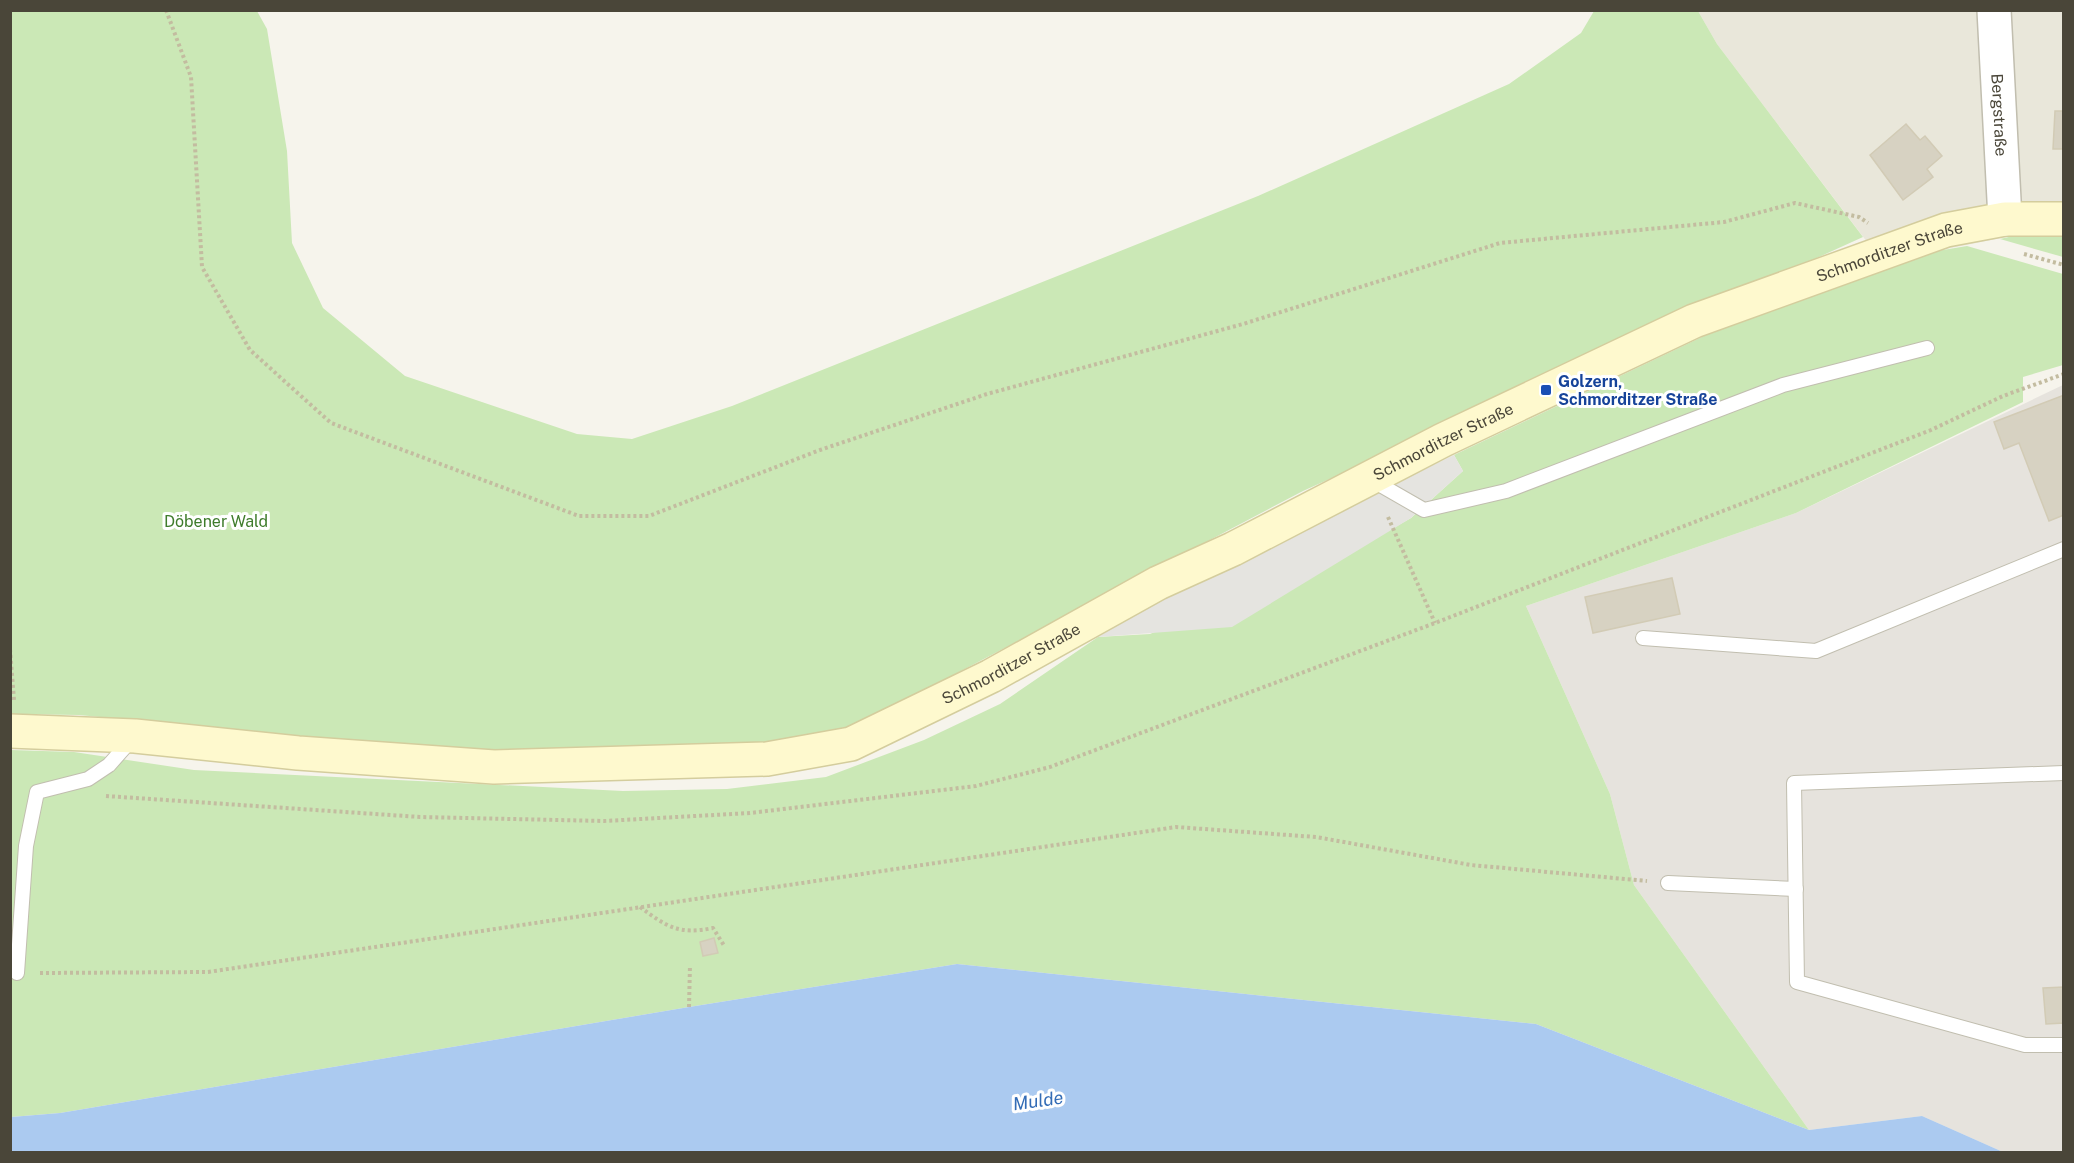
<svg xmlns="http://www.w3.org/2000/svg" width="2074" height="1163" font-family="'Public Sans',sans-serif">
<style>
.residential{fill:#e9e7da}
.industrial{fill:#e6e3dd}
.green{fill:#cbe8b6}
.parking{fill:#e5e4e0}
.water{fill:#abcaf0}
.building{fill:#d7d2c2;stroke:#d2cbb5;stroke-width:1.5}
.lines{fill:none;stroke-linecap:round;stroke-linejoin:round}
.service-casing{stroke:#c1beaf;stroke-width:16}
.tertiary-casing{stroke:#c1beaf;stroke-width:36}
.secondary-casing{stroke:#d4cd9d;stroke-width:36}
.path{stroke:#c3bca0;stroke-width:4;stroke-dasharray:3 3;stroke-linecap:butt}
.service{stroke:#fff;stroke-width:14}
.tertiary{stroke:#fff;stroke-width:33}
.secondary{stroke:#fef9ce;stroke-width:33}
.transit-dot{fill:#1a4fb4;stroke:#fff;stroke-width:2}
.labels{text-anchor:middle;stroke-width:6;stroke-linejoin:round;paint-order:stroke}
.street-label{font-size:16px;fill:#4a4639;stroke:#fff}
.transit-label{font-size:16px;font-weight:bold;fill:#164399;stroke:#fff;text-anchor:start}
.park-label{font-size:16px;fill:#3f7c2c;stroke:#fff}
.water-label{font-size:18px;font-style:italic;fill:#336cb6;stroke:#fff}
</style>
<rect width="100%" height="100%" fill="#f6f4ec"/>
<!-- residential -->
<polygon class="residential" points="1698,11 2063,11 2063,235 2026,233 1931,252 1886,267 1717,44"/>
<!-- industrial -->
<polygon class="industrial" points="2063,385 2063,1152 2003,1152 1922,1116 1809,1130 1634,885 1610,794 1526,606 1796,513"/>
<!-- green -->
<g class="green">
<polygon points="11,11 257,11 267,29 287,151 292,243 323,308 405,376 577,434 632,439 732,406 1258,196 1509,84 1581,33 1594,11 1698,11 1717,44 1863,237 1303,491 862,723 786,742 452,751 79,715 11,714"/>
<polygon points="2026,233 2063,235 2063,257 2000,239"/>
<polygon points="1967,246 2063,274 2063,365 2023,377 2023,402 1796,513 1526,606 1610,794 1634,885 1809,1130 1536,1024 957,964 689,1007 60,1113 11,1117 11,750 74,752 194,770 623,791 727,789 826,777 924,740 1000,704 1098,637 1150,634 1379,536 1411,518 1463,471 1454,455 1704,336 1931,252"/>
</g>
<!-- parking -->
<polygon class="parking" points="1454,455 1463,471 1411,518 1232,627 1098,637 1167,596"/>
<!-- water -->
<polygon class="water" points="957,964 1536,1024 1809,1130 1922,1116 2003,1152 11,1152 11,1117 60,1113 689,1007"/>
<!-- building -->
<g class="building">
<polygon points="2055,111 2064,111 2064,149 2053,149"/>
<polygon points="1906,124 1920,140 1925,136 1942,156 1927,169 1933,177 1903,200 1870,155"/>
<polygon points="2064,395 2064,515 2049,521 2019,443 2004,449 1994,422"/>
<polygon points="1672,578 1680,614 1593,633 1585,597"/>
<polygon points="714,938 718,953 703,956 700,942"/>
<polygon points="2064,987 2064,1023 2046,1024 2043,988"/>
</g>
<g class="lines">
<!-- service casing -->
<g class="service-casing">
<g id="service">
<polyline points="1370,479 1424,510 1506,491 1783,385 1927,348"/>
<polyline points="1643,638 1816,651 2064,549"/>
<polyline points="2064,773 1794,783 1797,982 2025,1045 2064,1045"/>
<polyline points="1668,883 1796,889"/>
<polyline points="17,973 26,846 37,792 88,779 109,765 132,739"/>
</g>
</g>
<!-- tertiary casing -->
<g class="tertiary-casing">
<g id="tertiary">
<path id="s1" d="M1994 10 2005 219"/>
</g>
</g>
<!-- secondary casing -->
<g class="secondary-casing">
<g id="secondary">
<path id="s2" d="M10 731 135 736 298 753 494 767 767 759 851 744 991 676 1158 583 1233 549 1443 440 1694 321 1946 230 2005 219H2064"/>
</g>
</g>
<!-- path -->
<g class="path">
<polyline points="166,10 191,77 202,267 250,350 331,423 579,516 649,516 820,450 987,394 1243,324 1500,243 1724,222 1795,203 1859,217 1868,223"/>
<polyline points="2024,254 2064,265"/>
<polyline points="1388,517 1435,623"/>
<polyline points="10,649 14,700"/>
<polyline points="106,796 420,817 604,821 750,813 976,786 1050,767 1435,623 1931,430 2003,396 2064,374"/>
<path d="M640 907C667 927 679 935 713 928L725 947"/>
<polyline points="40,973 208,972 1176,827 1316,837 1471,865 1647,881"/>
<polyline points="689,1007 690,965"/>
</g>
<!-- service -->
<use href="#service" class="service"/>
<!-- tertiary -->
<use href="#tertiary" class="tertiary"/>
<!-- secondary -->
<use href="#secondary" class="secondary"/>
</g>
<!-- markers -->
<rect class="transit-dot" x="1540" y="384" width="12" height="12" rx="3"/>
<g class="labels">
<!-- street labels -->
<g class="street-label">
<text dy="6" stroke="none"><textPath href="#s1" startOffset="105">Bergstraße</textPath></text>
<text dy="6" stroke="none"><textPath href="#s2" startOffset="1995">Schmorditzer Straße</textPath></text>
<text dy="6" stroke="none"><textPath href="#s2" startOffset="1509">Schmorditzer Straße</textPath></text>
<text dy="6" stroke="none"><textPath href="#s2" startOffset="1023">Schmorditzer Straße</textPath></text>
</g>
<!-- transit labels -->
<g class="transit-label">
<text x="1558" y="387">Golzern,<tspan x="1558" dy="18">Schmorditzer Straße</tspan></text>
</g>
<!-- park labels -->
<g class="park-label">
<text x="216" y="527">Döbener Wald</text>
</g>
<!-- water labels -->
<g class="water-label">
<text transform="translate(1038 1101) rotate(-8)" y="6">Mulde</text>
</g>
</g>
<!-- border -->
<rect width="2074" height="1163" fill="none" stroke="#4a4639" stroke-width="24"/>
</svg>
